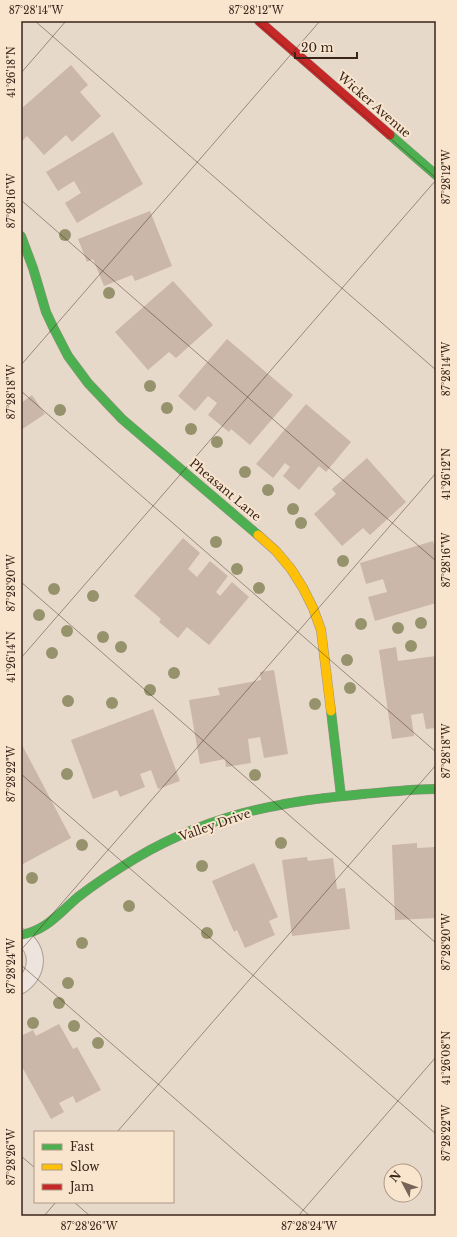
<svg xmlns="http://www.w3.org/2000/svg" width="457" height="1237" font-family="'Libre Baskerville',serif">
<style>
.building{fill:#cbb6aa}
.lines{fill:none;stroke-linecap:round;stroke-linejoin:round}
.street-casing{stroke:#ab9e94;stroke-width:18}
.fast-casing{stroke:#9b8e84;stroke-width:10}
.slow-casing{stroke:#9b8e84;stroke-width:10}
.jam-casing{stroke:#9b8e84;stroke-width:10}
.street{stroke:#ede5dd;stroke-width:16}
.fast{stroke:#4caf50;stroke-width:9}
.slow{stroke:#ffc107;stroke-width:9}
.jam{stroke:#c62828;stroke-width:9}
.tree{fill:#96936c}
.ticks{fill:none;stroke:#3a251b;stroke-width:1;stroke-opacity:0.45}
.labels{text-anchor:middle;stroke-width:4;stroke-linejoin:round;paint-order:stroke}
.street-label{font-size:12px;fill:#3a251b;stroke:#f9e5ce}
.neatline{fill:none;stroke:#3a251b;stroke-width:1.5}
.ticks-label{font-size:10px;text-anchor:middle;fill:#3a251b}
</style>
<rect width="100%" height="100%" fill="#e7d9ca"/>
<!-- building -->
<g class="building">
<polygon points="71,65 88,85 80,92 101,116 72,142 66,135 44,155 27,136 22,141 21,141 21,109"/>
<polygon points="113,132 143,184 77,223 65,203 81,193 74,181 58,191 46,172"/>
<polygon points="150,211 172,266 135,281 132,275 104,286 93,259 87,262 78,239"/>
<polygon points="173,281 213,325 176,358 169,352 148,370 115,332"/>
<polygon points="227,339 293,395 250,445 231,429 229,432 208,415 217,403 208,396 195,411 178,396"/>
<polygon points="32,395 45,414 21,430 21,403"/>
<polygon points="306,404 351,442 326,472 319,466 299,490 283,476 290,467 285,463 273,478 256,464"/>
<polygon points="367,458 406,502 370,535 363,528 342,546 314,514 336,494 332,489"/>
<polygon points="183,538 200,553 188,569 197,577 210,561 228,576 216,592 220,596 232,582 249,597 209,645 187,627 178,638 159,622 161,619 134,596"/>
<polygon points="433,541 436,551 436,603 375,621 368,597 387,592 383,579 366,584 360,563"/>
<polygon points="396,647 398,661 436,656 436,728 426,729 423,713 411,715 414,736 392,739 379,650"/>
<polygon points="274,670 288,754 264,758 260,737 248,739 251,763 226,767 225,759 200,764 189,700 220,695 218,688 261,680 260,672"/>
<polygon points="153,709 180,781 158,789 151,770 140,774 145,787 120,797 117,790 93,799 71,740"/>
<polygon points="21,743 71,838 21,865"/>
<polygon points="417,843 417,848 436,847 436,918 395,920 392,845"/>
<polygon points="307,857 308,861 333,858 337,889 345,888 350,929 292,936 282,860"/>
<polygon points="254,863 278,917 269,921 275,935 245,948 237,930 234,932 212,881"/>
<polygon points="59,1024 73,1049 77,1047 101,1090 76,1103 73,1096 59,1103 64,1112 51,1119 21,1065 21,1036 33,1030 36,1036"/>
</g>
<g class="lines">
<!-- street casing -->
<g class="street-casing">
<path id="street" d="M21 937C40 949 39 973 21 985"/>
</g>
<!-- fast casing -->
<g class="fast-casing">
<g id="fast">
<polyline points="390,135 436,175"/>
<polyline points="21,236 33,268 46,312 53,327 68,356 88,383 122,419 258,535"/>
<polyline points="331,711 341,796"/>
<path d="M21 935C47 930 59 913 78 897 96 883 116 870 136 858 180 832 229 814 280 805 307 799 336 797 364 794 388 792 412 789 436 789"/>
</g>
</g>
<!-- slow casing -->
<g class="slow-casing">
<polyline id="slow" points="258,535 276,551 291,569 303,588 313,608 321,630 331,711"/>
</g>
<!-- jam casing -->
<g class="jam-casing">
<polyline id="jam" points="259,21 390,135"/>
</g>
<!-- street -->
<use href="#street" class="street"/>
<!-- fast -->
<use href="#fast" class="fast"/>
<!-- slow -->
<use href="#slow" class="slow"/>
<!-- jam -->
<use href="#jam" class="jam"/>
</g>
<!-- trees -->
<g class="tree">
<circle cx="65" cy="235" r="6"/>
<circle cx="109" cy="293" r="6"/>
<circle cx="150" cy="386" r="6"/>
<circle cx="167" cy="408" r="6"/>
<circle cx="60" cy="410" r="6"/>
<circle cx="191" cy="429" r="6"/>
<circle cx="217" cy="442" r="6"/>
<circle cx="245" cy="472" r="6"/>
<circle cx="268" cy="490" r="6"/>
<circle cx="293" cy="509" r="6"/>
<circle cx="301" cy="523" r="6"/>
<circle cx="216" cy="542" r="6"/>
<circle cx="343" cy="561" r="6"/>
<circle cx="237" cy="569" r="6"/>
<circle cx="259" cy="588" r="6"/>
<circle cx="54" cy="589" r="6"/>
<circle cx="93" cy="596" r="6"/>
<circle cx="39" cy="615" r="6"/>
<circle cx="421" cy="623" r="6"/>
<circle cx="361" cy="624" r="6"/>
<circle cx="398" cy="628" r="6"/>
<circle cx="67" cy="631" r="6"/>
<circle cx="103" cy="637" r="6"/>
<circle cx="411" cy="646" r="6"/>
<circle cx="121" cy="647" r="6"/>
<circle cx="52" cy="653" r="6"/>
<circle cx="347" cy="660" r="6"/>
<circle cx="174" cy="673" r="6"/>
<circle cx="350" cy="688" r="6"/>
<circle cx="150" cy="690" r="6"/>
<circle cx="68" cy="701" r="6"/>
<circle cx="112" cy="703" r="6"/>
<circle cx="315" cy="704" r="6"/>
<circle cx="67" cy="774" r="6"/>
<circle cx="255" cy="775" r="6"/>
<circle cx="281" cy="843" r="6"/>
<circle cx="82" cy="845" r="6"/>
<circle cx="202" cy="866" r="6"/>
<circle cx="32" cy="878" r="6"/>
<circle cx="129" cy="906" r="6"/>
<circle cx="207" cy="933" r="6"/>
<circle cx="82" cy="943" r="6"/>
<circle cx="68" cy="983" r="6"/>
<circle cx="59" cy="1003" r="6"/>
<circle cx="33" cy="1023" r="6"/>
<circle cx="74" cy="1026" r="6"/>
<circle cx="98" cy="1043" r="6"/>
</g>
<!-- ticks -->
<path class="ticks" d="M35 21 436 370M255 21 436 178M21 73 66 21M21 200 436 561M21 365 320 21M21 391 436 752M21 582 436 943M21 658 436 180M21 774 436 1134M21 950 436 473M21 965 310 1216M117 1132 436 765M21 1156 35 1168M74 1202 90 1216M44 1216 56 1202M298 1216 436 1057"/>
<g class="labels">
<!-- street labels -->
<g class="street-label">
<text transform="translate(374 105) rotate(41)" y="4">Wicker Avenue</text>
<text transform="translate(225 490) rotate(40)" y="4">Pheasant Lane</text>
<text transform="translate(215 825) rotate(-19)" y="4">Valley Drive</text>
</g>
</g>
<!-- border -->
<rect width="457" height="1237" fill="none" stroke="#f9e5ce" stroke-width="44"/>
<!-- legend -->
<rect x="34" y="1131" width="140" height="72" fill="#f9e5ce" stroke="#ad9886"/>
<rect x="42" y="1144" width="20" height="6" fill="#4caf50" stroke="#ad9886"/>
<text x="70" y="1151" font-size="12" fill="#3a251b">Fast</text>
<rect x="42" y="1164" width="20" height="6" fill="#ffc107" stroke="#ad9886"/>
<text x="70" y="1171" font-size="12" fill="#3a251b">Slow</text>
<rect x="42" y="1184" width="20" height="6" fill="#c62828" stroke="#ad9886"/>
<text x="70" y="1191" font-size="12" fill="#3a251b">Jam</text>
<!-- north arrow -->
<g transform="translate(403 1183) rotate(311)"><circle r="19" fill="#f9e5ce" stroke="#ad9886"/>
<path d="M0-3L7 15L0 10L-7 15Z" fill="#776458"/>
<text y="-6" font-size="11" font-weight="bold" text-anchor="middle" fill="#3a251b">N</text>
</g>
<!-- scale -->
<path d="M295 52v6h62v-6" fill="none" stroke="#3a251b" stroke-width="2"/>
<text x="301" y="52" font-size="12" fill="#3a251b" stroke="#f9e5ce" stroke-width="3" paint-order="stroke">20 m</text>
<rect x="22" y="22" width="413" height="1193" class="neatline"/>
<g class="ticks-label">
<text x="36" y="14">87°28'14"W</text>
<text x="256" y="14">87°28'12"W</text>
<text transform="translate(11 72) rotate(-90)" y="4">41°26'18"N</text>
<text transform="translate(446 177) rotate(-90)" y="4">87°28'12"W</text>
<text transform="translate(11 201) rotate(-90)" y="4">87°28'16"W</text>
<text transform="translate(446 369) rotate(-90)" y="4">87°28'14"W</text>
<text transform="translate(11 392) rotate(-90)" y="4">87°28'18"W</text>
<text transform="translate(446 474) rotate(-90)" y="4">41°26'12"N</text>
<text transform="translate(446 560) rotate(-90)" y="4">87°28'16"W</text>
<text transform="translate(11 583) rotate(-90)" y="4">87°28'20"W</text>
<text transform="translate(11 657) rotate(-90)" y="4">41°26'14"N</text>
<text transform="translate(446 751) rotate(-90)" y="4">87°28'18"W</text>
<text transform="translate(11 774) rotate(-90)" y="4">87°28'22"W</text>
<text transform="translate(446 942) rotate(-90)" y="4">87°28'20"W</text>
<text transform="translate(11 966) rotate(-90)" y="4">87°28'24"W</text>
<text transform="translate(446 1058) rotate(-90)" y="4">41°26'08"N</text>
<text transform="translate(446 1133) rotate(-90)" y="4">87°28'22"W</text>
<text transform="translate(11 1157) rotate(-90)" y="4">87°28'26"W</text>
<text x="89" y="1230">87°28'26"W</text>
<text x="309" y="1230">87°28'24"W</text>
</g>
</svg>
